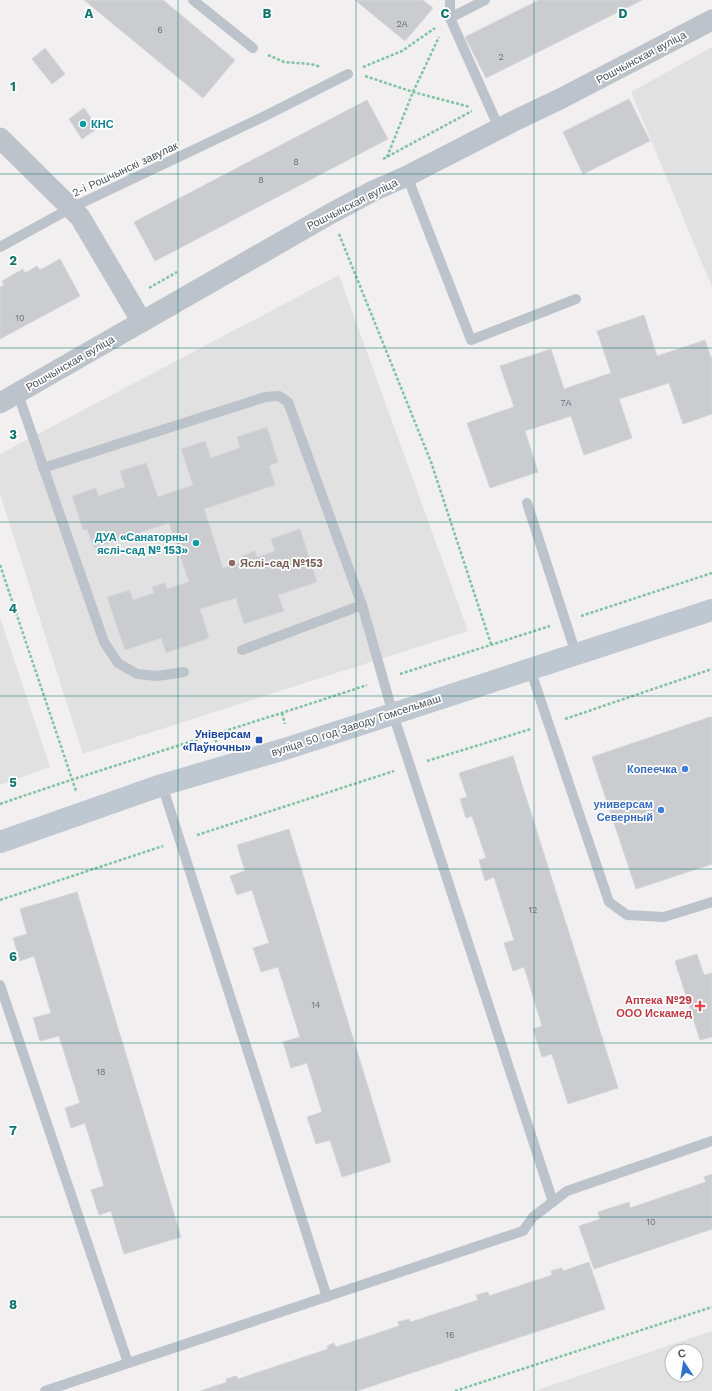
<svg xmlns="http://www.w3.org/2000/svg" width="712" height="1391" font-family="'Work Sans',sans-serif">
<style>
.education{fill:#e2e1e1;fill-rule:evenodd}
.building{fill:#caccd0;stroke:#d4d6da}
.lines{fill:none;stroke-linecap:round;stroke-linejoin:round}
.path{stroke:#80c3a3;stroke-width:2.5;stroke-dasharray:3 2;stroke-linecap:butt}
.lane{stroke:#bdc3ca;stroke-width:10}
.street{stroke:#bdc3ca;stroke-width:21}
.secondary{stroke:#bfc7d1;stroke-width:22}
.grid{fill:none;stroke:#0f766e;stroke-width:1;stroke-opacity:0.55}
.culture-dot{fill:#0f9aa8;stroke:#fff;stroke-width:1.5}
.education-dot{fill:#8d6e63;stroke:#fff;stroke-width:1.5}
.transit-dot{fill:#1a4fb4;stroke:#fff;stroke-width:1.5}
.shop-dot{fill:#3f7fe0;stroke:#fff;stroke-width:1.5}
.health-dot{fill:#e0444e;stroke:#fff;stroke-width:1.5}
.labels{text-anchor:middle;stroke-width:3.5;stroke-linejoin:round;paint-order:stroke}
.number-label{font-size:9px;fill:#6a7078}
.street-label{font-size:11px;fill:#4a525a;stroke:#fff}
.culture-label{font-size:11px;font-weight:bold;fill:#0d838f;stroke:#fff;text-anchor:start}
.education-label{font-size:11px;font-weight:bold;fill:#785e54;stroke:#fff;text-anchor:start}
.transit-label{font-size:11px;font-weight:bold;fill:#164399;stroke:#fff;text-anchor:end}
.shop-label{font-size:11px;font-weight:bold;fill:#366cbe;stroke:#fff;text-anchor:end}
.health-label{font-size:11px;font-weight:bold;fill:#be3a42;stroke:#fff;text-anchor:end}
.grid-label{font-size:13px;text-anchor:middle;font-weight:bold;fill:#0f766e;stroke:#fff;stroke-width:3.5;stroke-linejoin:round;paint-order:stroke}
</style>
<rect width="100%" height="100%" fill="#f1efef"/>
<!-- education -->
<g class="education">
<polygon points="712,47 712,287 631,92"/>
<polygon points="339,275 468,631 83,754 0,494 0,454"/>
<polygon points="0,618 50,767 0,785"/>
<path d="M712 1331V1391H534ZM672 1351H696V1375H672Z"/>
</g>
<!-- building -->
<g class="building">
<polygon points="84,0 163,0 235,60 203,98"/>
<polygon points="355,0 423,0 433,8 405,41"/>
<polygon points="539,0 642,0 486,78 465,37"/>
<polygon points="45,48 65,74 52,84 32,59"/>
<polygon points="629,99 650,141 583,174 563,132"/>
<polygon points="367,100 388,139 155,261 134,222"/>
<polygon points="84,108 98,128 82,139 69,119"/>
<polygon points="60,259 80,296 0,339 0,287 4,285 2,281 23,269 25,273 37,266 40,270"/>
<polygon points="644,315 657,356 705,340 712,360 712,414 683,424 669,383 619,399 632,438 584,455 571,416 525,431 538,472 490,488 467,423 514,407 500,366 551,349 564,389 611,373 597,331"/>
<polygon points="267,427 278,462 269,466 275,485 204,509 223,568 244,561 242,556 255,551 257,557 275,551 271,539 300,529 317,582 278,595 284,611 244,624 236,598 200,609 209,638 166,653 161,638 125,650 107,597 130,590 133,600 154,593 152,587 165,583 167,589 189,582 169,523 94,548 87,529 83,530 72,496 96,488 98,496 125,487 120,471 146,463 158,497 193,485 181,449 205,441 211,458 240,448 237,437"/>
<polygon points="710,717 712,717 712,864 636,889 592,757"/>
<polygon points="513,756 618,1088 568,1104 552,1054 542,1057 533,1029 542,1026 524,967 513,971 504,943 514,940 494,877 485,881 479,860 486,858 472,816 466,818 460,799 467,797 459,773"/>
<polygon points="289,829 391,1162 342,1177 330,1140 316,1144 307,1117 322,1112 307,1063 291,1068 283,1042 300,1037 278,967 261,972 253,948 269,943 252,890 237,895 230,876 245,871 237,845"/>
<polygon points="77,892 181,1237 124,1254 111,1211 99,1215 91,1190 104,1186 85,1123 71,1128 65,1108 80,1103 59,1036 40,1041 33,1018 51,1013 34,956 20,961 13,938 27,934 20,909"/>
<polygon points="697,954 704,975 712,973 712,1037 700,1040 675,961"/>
<polygon points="712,1174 712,1229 594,1269 579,1226 600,1219 598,1212 629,1202 630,1208 706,1182 704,1177"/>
<polygon points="589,1262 605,1309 357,1391 200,1391 227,1382 226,1379 236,1376 238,1379 328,1349 327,1346 334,1343 336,1347 399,1326 398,1322 409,1319 411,1322 478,1300 476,1295 488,1292 489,1296 552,1275 551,1271 562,1268 563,1271"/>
</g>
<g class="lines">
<!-- path -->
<g class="path">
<polyline points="268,55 284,62 311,64 321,67"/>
<polyline points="363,67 402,51 435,28"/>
<polyline points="365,76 413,92 470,107"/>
<polyline points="387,157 413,92 439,37"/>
<polyline points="383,159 472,111"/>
<polyline points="339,234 431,462 491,644"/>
<polyline points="149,288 177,272"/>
<polyline points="0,565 76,791"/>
<polyline points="581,616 712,573"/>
<polyline points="400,674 550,626"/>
<polyline points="282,713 285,724"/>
<polyline points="565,719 712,669"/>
<polyline points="213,735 218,745"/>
<polyline points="427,761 531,729"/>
<path d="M0 804C121 762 245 726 367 685"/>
<polyline points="197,835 394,771"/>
<polyline points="0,900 163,846"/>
<polyline points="455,1391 712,1307"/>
</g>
<!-- lane -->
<g class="lane">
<polyline points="193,0 253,48"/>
<polyline points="450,0 450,18 499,128"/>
<polyline points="450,18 485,0"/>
<polyline points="407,176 471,340 576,299"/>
<polyline points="0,247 71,208 263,117 348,74"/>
<polyline points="18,394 104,642 118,663 137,674 157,676 184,672"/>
<polyline points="43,468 265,397 279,396 288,402 362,605 393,714 553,1202"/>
<polyline points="527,503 576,654"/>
<polyline points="242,650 362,605"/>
<polyline points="530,669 609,902 627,915 664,917 712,902"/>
<polyline points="162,785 327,1297"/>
<polyline points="0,985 128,1363"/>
<polyline points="45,1391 523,1231 533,1217 567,1191 712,1141"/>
</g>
<!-- street -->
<g class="street">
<polyline points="0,138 80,217 142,322"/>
<polyline points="0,403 330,214 373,191 407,176 516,120 560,99 712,20"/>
</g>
<!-- secondary -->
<polyline class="secondary" points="0,842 162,785 288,748 712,610"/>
</g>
<!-- grid -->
<path class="grid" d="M178 0V1391M356 0V1391M534 0V1391M0 174H712M0 348H712M0 522H712M0 696H712M0 869H712M0 1043H712M0 1217H712"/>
<!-- markers -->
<g class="culture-dot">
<circle cx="83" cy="124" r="4"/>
<circle cx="196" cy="543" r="4"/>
</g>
<circle class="education-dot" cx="232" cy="563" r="4"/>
<rect class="transit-dot" x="255" y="736" width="8" height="8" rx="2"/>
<g class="shop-dot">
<circle cx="685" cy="769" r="4"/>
<circle cx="661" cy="810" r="4"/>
</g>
<path class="health-dot" d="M698 1000h4v4h4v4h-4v4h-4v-4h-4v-4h4z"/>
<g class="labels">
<!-- number labels -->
<g class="number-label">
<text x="402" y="27">2А</text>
<text x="160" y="33">6</text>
<text x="501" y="60">2</text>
<text x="296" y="165">8</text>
<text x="261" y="183">8</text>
<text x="20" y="321">10</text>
<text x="566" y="406">7А</text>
<text x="533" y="913">12</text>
<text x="316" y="1008">14</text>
<text x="101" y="1075">18</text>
<text x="651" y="1225">10</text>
<text x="450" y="1338">16</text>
</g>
<!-- street labels -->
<g class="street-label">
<text transform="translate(641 57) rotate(-28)" y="4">Рошчынская вуліца</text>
<text transform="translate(125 169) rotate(-25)" y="4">2-і Рошчынскі завулак</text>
<text transform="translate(352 204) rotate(-27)" y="4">Рошчынская вуліца</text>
<text transform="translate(70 363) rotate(-30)" y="4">Рошчынская вуліца</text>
<text transform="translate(356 725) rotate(-18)" y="4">вуліца 50 год Заводу Гомсельмаш</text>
</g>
<!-- culture labels -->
<g class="culture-label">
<text x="91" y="128">КНС</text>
<text x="188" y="541" text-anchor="end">ДУА «Санаторны<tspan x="188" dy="13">яслі-сад № 153»</tspan></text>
</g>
<!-- education labels -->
<g class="education-label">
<text x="240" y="567">Яслі-сад №153</text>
</g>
<!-- transit labels -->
<g class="transit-label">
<text x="251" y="738">Універсам<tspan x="251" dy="13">«Паўночны»</tspan></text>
</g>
<!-- shop labels -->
<g class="shop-label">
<text x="677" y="773">Копеечка</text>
<text x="653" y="808">универсам<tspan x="653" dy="13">Северный</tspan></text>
</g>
<!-- health labels -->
<g class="health-label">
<text x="692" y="1004">Аптека №29<tspan x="692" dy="13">ООО Искамед</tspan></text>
</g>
</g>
<g class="grid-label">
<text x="89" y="18">A</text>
<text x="267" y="18">B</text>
<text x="445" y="18">C</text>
<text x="623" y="18">D</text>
<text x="13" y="91">1</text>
<text x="13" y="265">2</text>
<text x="13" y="439">3</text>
<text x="13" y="613">4</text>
<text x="13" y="787">5</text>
<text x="13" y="961">6</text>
<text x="13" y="1135">7</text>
<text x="13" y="1309">8</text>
</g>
<!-- north arrow -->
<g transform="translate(684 1363) rotate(348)"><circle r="19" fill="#ffffff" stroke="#b7babd"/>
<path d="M0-3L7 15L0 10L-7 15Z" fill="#3071cb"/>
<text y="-6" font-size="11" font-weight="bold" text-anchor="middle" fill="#4a525a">С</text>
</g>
</svg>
